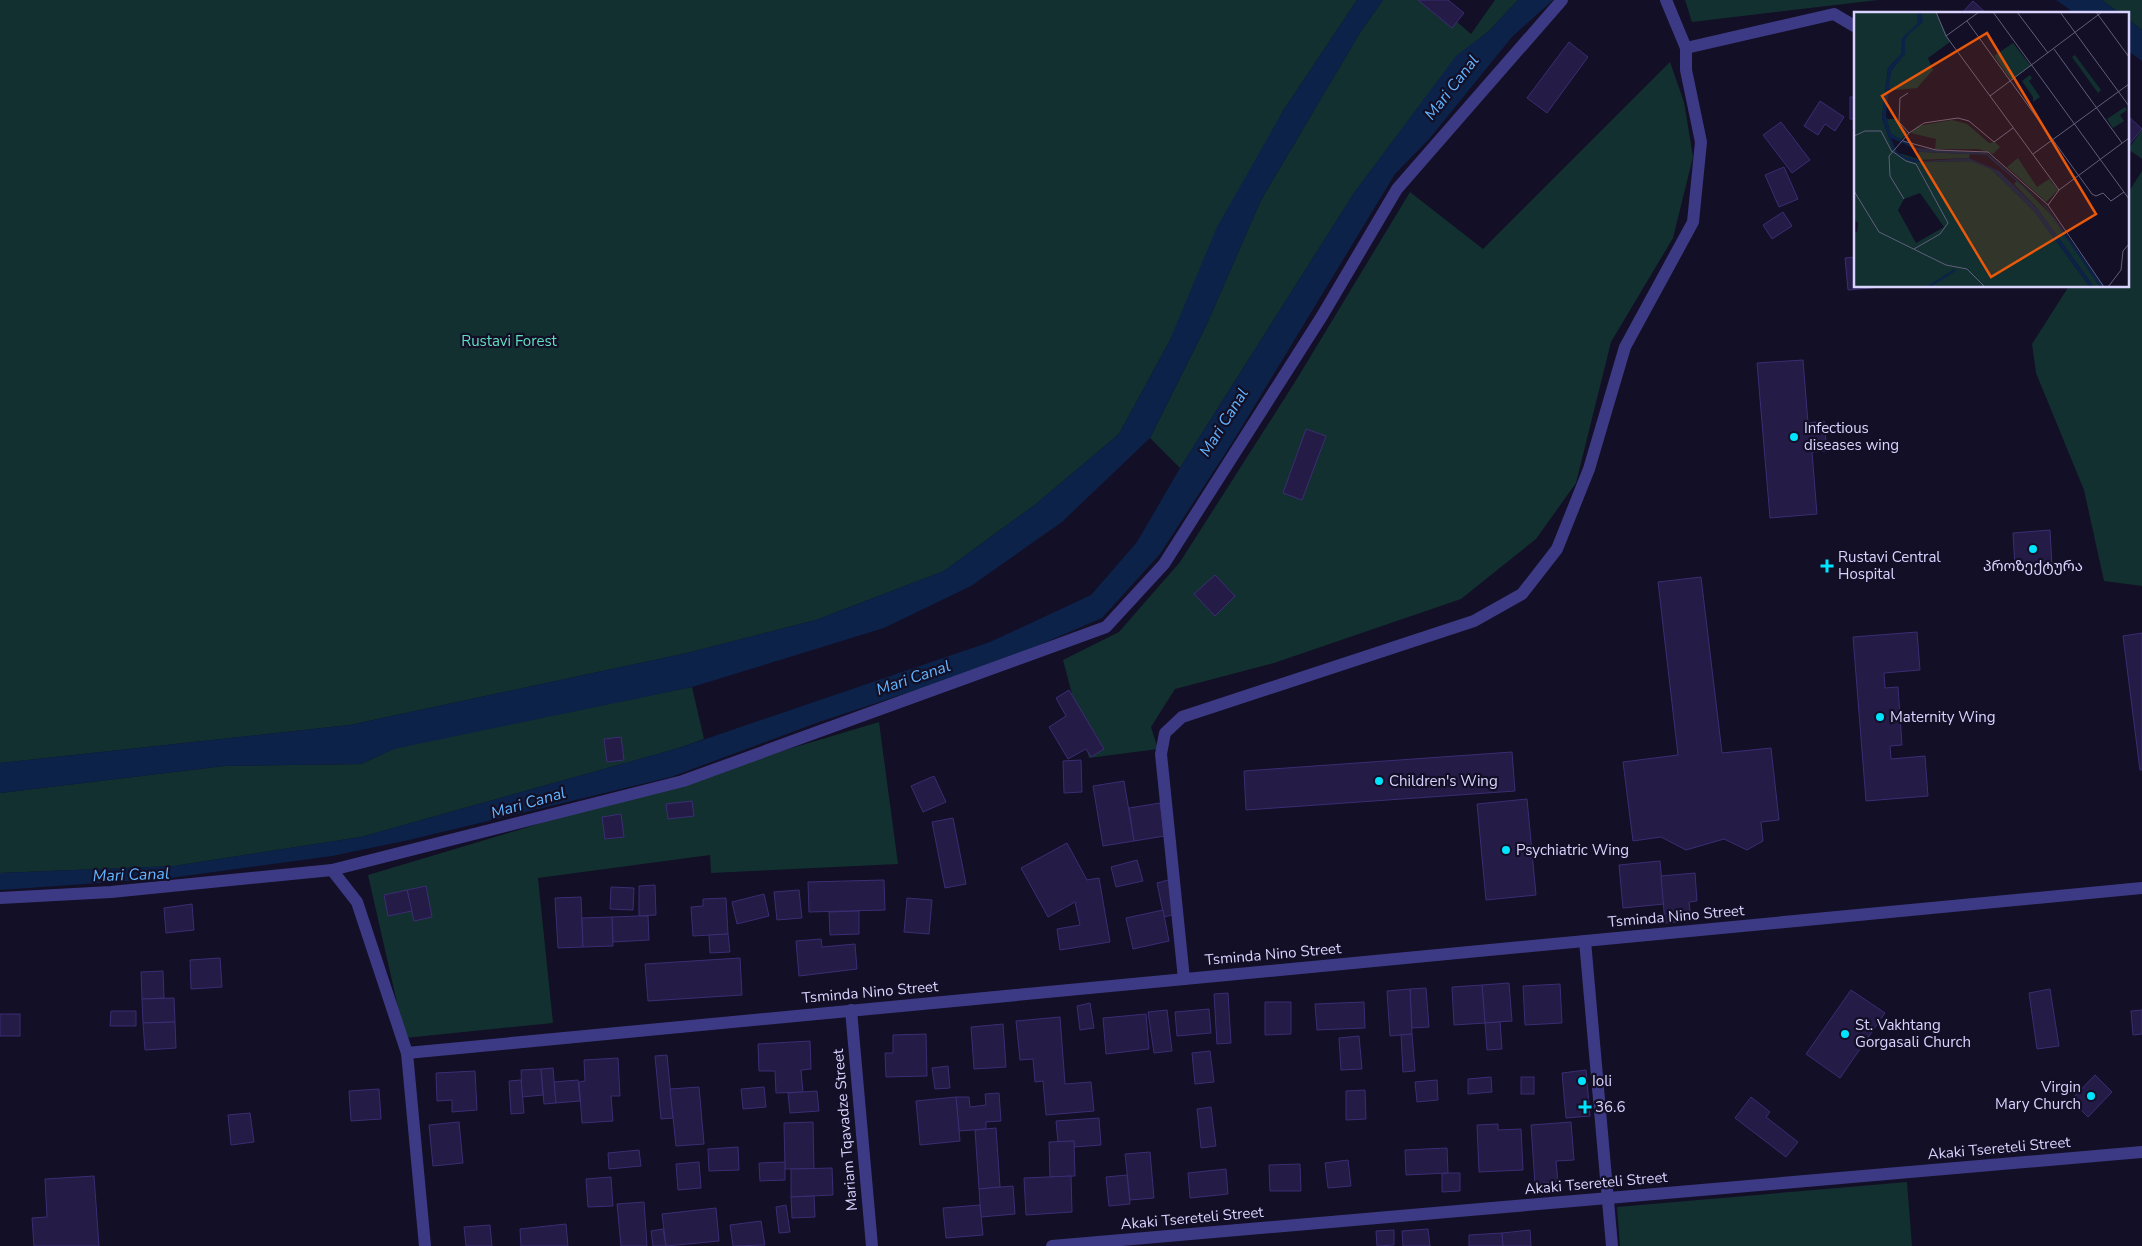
<svg xmlns="http://www.w3.org/2000/svg" width="2142" height="1246" font-family="'Nunito Sans','Noto Sans Georgian',sans-serif">
<style>
.green{fill:#12302f}
.water{fill:#0c2248}
.building{fill:#241b47;stroke:#3b2d73}
.lines{fill:none;stroke-linecap:round;stroke-linejoin:round}
.minor{stroke:#3d3a85;stroke-width:12}
.poi-dot{fill:#00e5ff;stroke:#130f26;stroke-width:2}
.labels{text-anchor:middle;stroke-width:4.5;stroke-linejoin:round;paint-order:stroke}
.park-label{font-size:15px;fill:#5fe0c0;stroke:#130f26}
.poi-label{font-size:15px;fill:#d9d4ff;stroke:#130f26;text-anchor:start}
.street-label{font-size:15px;fill:#d9d4ff;stroke:#130f26}
.water-label{font-size:16px;font-style:italic;fill:#62b6ff;stroke:#130f26}
.inset-river{fill:none;stroke:#0c2248;stroke-width:2.5}
.inset-road{fill:none;stroke:#625e7d;stroke-width:1}
.view{fill:#e8590c;fill-opacity:0.15;stroke:#e8590c;stroke-width:2.5}
.inset-edge{fill:none;stroke:#d9d4ff;stroke-width:2.5}
</style>
<rect width="100%" height="100%" fill="#130f26"/>
<!-- green -->
<g class="green">
<polygon points="0,0 1357,0 1283,111 1169,342 1119,434 1036,504 944,571 816,620 687,653 350,725 0,763"/>
<polygon points="1383,0 1432,0 1471,34 1495,0 1518,0 1489,31 1456,57 1354,193 1180,468 1150,438 1206,326 1261,200 1361,31"/>
<polygon points="1685,0 1878,0 1692,22"/>
<polygon points="2102,0 2142,0 2142,30 2128,19 2128,14 2121,14"/>
<polygon points="1670,62 1684,102 1693,157 1673,238 1611,342 1576,483 1536,539 1461,599 1274,663 1175,689 1151,727 1158,749 1089,758 1063,660 1119,632 1180,562 1295,382 1410,192 1483,249"/>
<polygon points="2142,130 2142,159 2128,149"/>
<polygon points="2142,171 2142,586 2104,581 2084,490 2036,373 2032,344 2069,286 2128,286 2128,193"/>
<polygon points="692,687 704,739 679,748 361,837 174,866 0,873 0,793 224,766 361,764 400,746"/>
<polygon points="879,722 898,864 711,873 710,855 538,878 553,1023 405,1038 368,875"/>
<polygon points="1907,1182 1912,1246 1620,1246 1617,1207"/>
</g>
<!-- water -->
<g class="water">
<polygon points="1357,0 1383,0 1361,31 1261,200 1206,326 1150,438 1062,522 971,586 884,628 692,687 394,749 361,764 224,766 0,793 0,763 350,725 687,653 816,620 944,571 1036,504 1119,434 1169,342 1217,227 1283,111"/>
<polygon points="1518,0 1553,0 1512,37 1430,138 1395,174 1232,443 1160,554 1102,618 995,664 819,722 671,777 409,840 332,856 170,878 0,890 0,873 174,866 361,837 679,748 990,642 1091,595 1137,542 1180,468 1354,193 1456,56 1489,31"/>
<polygon points="2056,0 2102,0 2121,14 2076,14"/>
<polygon points="2128,19 2142,30 2142,61 2128,51"/>
</g>
<!-- building -->
<g class="building">
<polygon points="1418,0 1448,0 1464,13 1452,28"/>
<polygon points="1973,1 1987,14 1961,14"/>
<polygon points="1569,42 1588,57 1547,113 1527,98"/>
<rect x="1850" y="97" width="6" height="22"/>
<polygon points="1820,101 1844,117 1835,131 1825,124 1818,135 1804,126"/>
<polygon points="2128,116 2142,129 2128,146"/>
<polygon points="1781,122 1810,160 1792,173 1763,135"/>
<polygon points="1784,167 1798,199 1779,207 1765,175"/>
<polygon points="1783,212 1792,226 1772,239 1763,225"/>
<polygon points="1856,257 1856,286 1894,286 1848,290 1845,258"/>
<polygon points="1803,360 1808,423 1824,421 1827,451 1812,452 1817,514 1770,518 1757,363"/>
<polygon points="1306,429 1326,436 1302,500 1283,493"/>
<polygon points="2050,530 2052,566 2015,568 2013,533"/>
<polygon points="1215,575 1235,596 1215,616 1194,594"/>
<polygon points="1701,577 1722,753 1771,748 1779,820 1761,822 1763,841 1747,850 1724,839 1686,850 1661,837 1633,841 1623,762 1678,755 1658,582"/>
<polygon points="1917,632 1920,670 1884,673 1885,688 1898,687 1902,745 1890,746 1891,759 1925,756 1928,796 1866,801 1853,637"/>
<polygon points="2142,633 2142,770 2140,770 2123,636"/>
<polygon points="1069,690 1104,749 1091,757 1086,749 1068,759 1049,727 1066,716 1056,698"/>
<polygon points="621,737 624,760 607,762 604,739"/>
<polygon points="1512,752 1515,791 1246,810 1244,771"/>
<polygon points="1081,760 1082,792 1064,793 1063,761"/>
<polygon points="934,776 946,802 923,812 911,786"/>
<polygon points="1124,781 1134,841 1103,846 1093,786"/>
<polygon points="1527,799 1536,895 1486,900 1477,804"/>
<polygon points="692,801 694,816 668,819 666,804"/>
<polygon points="1160,803 1165,836 1134,841 1129,808"/>
<polygon points="621,814 624,837 605,839 602,817"/>
<polygon points="953,818 966,884 945,888 932,822"/>
<polygon points="1067,843 1087,880 1099,878 1110,942 1060,950 1057,929 1080,925 1075,902 1048,917 1021,868"/>
<polygon points="1137,860 1143,881 1116,887 1111,867"/>
<polygon points="1660,861 1664,904 1623,908 1619,865"/>
<polygon points="1695,873 1697,901 1689,902 1691,921 1665,923 1661,876"/>
<polygon points="1172,879 1176,914 1164,917 1157,883"/>
<polygon points="884,880 885,910 809,912 808,882"/>
<polygon points="655,885 656,915 639,916 639,886"/>
<polygon points="426,886 432,917 414,921 407,890"/>
<polygon points="611,887 634,888 633,910 610,909"/>
<polygon points="407,890 412,911 388,916 384,895"/>
<polygon points="799,890 802,918 777,920 774,892"/>
<polygon points="764,894 769,916 737,924 732,902"/>
<polygon points="581,897 583,947 558,948 555,898"/>
<polygon points="726,898 728,934 693,936 691,907 703,906 703,899"/>
<polygon points="907,898 932,900 929,934 904,932"/>
<polygon points="192,904 194,930 166,933 164,908"/>
<polygon points="1163,910 1169,941 1133,949 1126,918"/>
<polygon points="859,911 859,934 830,935 829,912"/>
<polygon points="639,916 648,916 649,940 613,942 612,917"/>
<polygon points="612,917 613,946 583,947 582,918"/>
<polygon points="728,934 730,952 710,953 709,935"/>
<polygon points="821,939 822,947 855,944 857,969 799,976 796,941"/>
<polygon points="220,958 222,987 191,989 190,960"/>
<polygon points="740,958 742,995 648,1001 645,964"/>
<polygon points="163,971 164,998 142,999 141,972"/>
<polygon points="1509,983 1512,1021 1485,1023 1482,985"/>
<polygon points="1560,984 1562,1023 1525,1025 1523,986"/>
<polygon points="1482,985 1485,1023 1454,1025 1452,987"/>
<polygon points="1426,988 1429,1027 1412,1028 1410,989"/>
<polygon points="1410,989 1412,1034 1390,1036 1387,991"/>
<polygon points="2050,989 2059,1046 2037,1049 2029,993"/>
<polygon points="1851,990 1885,1013 1840,1078 1806,1054"/>
<polygon points="1228,993 1231,1043 1217,1044 1214,994"/>
<polygon points="174,998 175,1022 143,1023 142,999"/>
<polygon points="1265,1002 1291,1002 1291,1034 1265,1035"/>
<polygon points="1364,1002 1365,1028 1317,1030 1315,1004"/>
<polygon points="1090,1003 1094,1028 1080,1030 1077,1006"/>
<polygon points="1209,1009 1211,1033 1177,1036 1175,1012"/>
<polygon points="1167,1010 1172,1051 1154,1053 1148,1012"/>
<polygon points="2142,1010 2142,1034 2133,1035 2131,1011"/>
<polygon points="111,1011 136,1011 136,1026 110,1026"/>
<rect x="0" y="1014" width="20" height="22"/>
<polygon points="1146,1014 1149,1049 1106,1054 1103,1018"/>
<polygon points="1060,1017 1065,1084 1091,1082 1094,1111 1046,1115 1043,1081 1035,1082 1033,1059 1020,1060 1016,1021"/>
<polygon points="175,1022 176,1048 145,1050 143,1023"/>
<polygon points="1500,1022 1502,1049 1487,1050 1485,1023"/>
<polygon points="1003,1024 1006,1067 974,1069 971,1027"/>
<polygon points="926,1034 927,1076 886,1077 885,1053 893,1053 893,1035"/>
<polygon points="1412,1034 1415,1071 1403,1072 1401,1035"/>
<polygon points="1359,1036 1362,1069 1341,1070 1339,1038"/>
<polygon points="810,1041 811,1069 801,1070 803,1092 776,1093 775,1071 759,1071 758,1044"/>
<polygon points="1210,1051 1214,1082 1195,1084 1192,1053"/>
<polygon points="667,1055 673,1118 661,1119 655,1056"/>
<polygon points="618,1058 620,1096 611,1096 613,1121 582,1123 579,1082 585,1081 584,1060"/>
<polygon points="948,1066 950,1088 935,1089 932,1068"/>
<polygon points="553,1068 556,1103 544,1104 541,1069"/>
<polygon points="541,1069 543,1095 522,1097 521,1070"/>
<polygon points="1586,1070 1590,1116 1566,1118 1562,1073"/>
<polygon points="475,1071 477,1110 452,1112 452,1100 437,1101 436,1073"/>
<polygon points="2095,1075 2112,1092 2088,1117 2071,1100"/>
<polygon points="1491,1077 1492,1092 1468,1094 1468,1079"/>
<rect x="1521" y="1077" width="13" height="17"/>
<polygon points="521,1080 524,1113 511,1114 509,1081"/>
<polygon points="578,1080 580,1101 556,1103 554,1082"/>
<polygon points="1437,1080 1438,1100 1417,1102 1415,1082"/>
<polygon points="699,1087 704,1144 676,1146 670,1089"/>
<polygon points="764,1087 766,1107 743,1109 741,1089"/>
<polygon points="379,1089 381,1119 351,1121 349,1091"/>
<polygon points="1365,1090 1366,1119 1346,1120 1346,1091"/>
<polygon points="817,1091 819,1111 790,1113 788,1093"/>
<polygon points="999,1093 1001,1121 986,1122 986,1129 959,1131 956,1097 969,1097 970,1107 986,1105 985,1094"/>
<polygon points="956,1097 960,1141 920,1145 916,1101"/>
<polygon points="1751,1097 1770,1112 1766,1117 1798,1142 1786,1157 1735,1118"/>
<polygon points="1211,1107 1216,1146 1201,1148 1197,1109"/>
<polygon points="250,1113 254,1142 231,1145 228,1115"/>
<polygon points="1099,1118 1101,1145 1074,1147 1074,1141 1058,1142 1056,1121"/>
<polygon points="459,1122 463,1163 433,1166 429,1125"/>
<polygon points="813,1122 814,1169 785,1169 784,1123"/>
<polygon points="1571,1122 1574,1160 1556,1161 1558,1182 1535,1184 1531,1125"/>
<polygon points="1498,1124 1498,1130 1521,1129 1523,1170 1479,1172 1477,1125"/>
<polygon points="996,1128 1000,1187 979,1189 975,1130"/>
<polygon points="1074,1141 1075,1176 1050,1177 1049,1142"/>
<polygon points="738,1147 739,1170 709,1171 708,1149"/>
<polygon points="1447,1148 1448,1173 1406,1175 1405,1150"/>
<polygon points="639,1150 641,1166 609,1169 608,1153"/>
<polygon points="1150,1152 1154,1198 1130,1200 1125,1154"/>
<polygon points="1348,1160 1351,1186 1328,1188 1325,1163"/>
<polygon points="699,1162 701,1188 678,1190 676,1164"/>
<polygon points="785,1162 785,1180 760,1181 759,1163"/>
<polygon points="1300,1164 1301,1191 1270,1191 1269,1165"/>
<polygon points="832,1168 833,1195 791,1197 791,1169"/>
<polygon points="1226,1169 1228,1194 1190,1198 1188,1173"/>
<polygon points="1448,1173 1460,1173 1460,1191 1442,1192 1442,1174"/>
<polygon points="1127,1175 1130,1204 1109,1206 1106,1177"/>
<polygon points="94,1176 99,1246 34,1246 32,1218 47,1217 45,1179"/>
<polygon points="1071,1176 1072,1212 1026,1215 1024,1178"/>
<polygon points="611,1177 613,1206 588,1207 586,1179"/>
<polygon points="1013,1186 1015,1214 981,1217 979,1189"/>
<polygon points="814,1196 815,1217 792,1218 791,1197"/>
<polygon points="644,1202 647,1246 621,1246 617,1204"/>
<polygon points="786,1205 790,1232 779,1233 776,1207"/>
<polygon points="980,1205 983,1235 946,1238 943,1208"/>
<polygon points="716,1208 719,1241 666,1246 662,1214"/>
<polygon points="761,1221 765,1245 733,1246 730,1225"/>
<polygon points="566,1224 568,1246 521,1246 520,1229"/>
<polygon points="490,1225 492,1246 466,1246 464,1227"/>
<polygon points="663,1229 666,1246 653,1246 651,1231"/>
<polygon points="1428,1229 1430,1246 1403,1246 1402,1231"/>
<polygon points="1394,1230 1394,1245 1377,1246 1376,1231"/>
<polygon points="1530,1230 1531,1246 1503,1246 1502,1233"/>
<polygon points="1502,1233 1503,1246 1469,1246 1469,1235"/>
</g>
<g class="lines">
<!-- minor -->
<g class="minor">
<polyline points="1666,0 1686,48 1834,14 1856,27"/>
<polyline points="332,870 357,902 407,1053 425,1246"/>
<polyline points="0,898 111,892 332,870 683,781 1106,627 1164,564 1322,316 1397,189 1562,0"/>
<polyline points="1585,941 1612,1246"/>
<polyline points="1184,979 1161,754 1165,733 1182,717 1474,621 1522,594 1557,549 1589,469 1625,347 1693,222 1701,142 1686,70 1686,48"/>
<polyline points="851,1010 872,1246"/>
<polyline points="407,1053 2142,888"/>
<polyline points="1052,1246 2142,1152"/>
</g>
</g>
<!-- markers -->
<g class="poi-dot">
<circle cx="1794" cy="437" r="5"/>
<circle cx="2033" cy="549" r="5"/>
<path d="M1824.5 558.5h5v5h5v5h-5v5h-5v-5h-5v-5h5z"/>
<circle cx="1880" cy="717" r="5"/>
<circle cx="1379" cy="781" r="5"/>
<circle cx="1506" cy="850" r="5"/>
<circle cx="1845" cy="1034" r="5"/>
<circle cx="1582" cy="1081" r="5"/>
<circle cx="2091" cy="1096" r="5"/>
<path d="M1582.5 1099.5h5v5h5v5h-5v5h-5v-5h-5v-5h5z"/>
</g>
<g class="labels">
<!-- park labels -->
<g class="park-label">
<text x="509" y="346">Rustavi Forest</text>
</g>
<!-- poi labels -->
<g class="poi-label">
<text x="1804" y="433">Infectious<tspan x="1804" dy="17">diseases wing</tspan></text>
<text x="1838" y="562">Rustavi Central<tspan x="1838" dy="17">Hospital</tspan></text>
<text x="2033" y="571" text-anchor="middle">პროზექტურა</text>
<text x="1890" y="722">Maternity Wing</text>
<text x="1389" y="786">Children's Wing</text>
<text x="1516" y="855">Psychiatric Wing</text>
<text x="1855" y="1030">St. Vakhtang<tspan x="1855" dy="17">Gorgasali Church</tspan></text>
<text x="1592" y="1086">Ioli</text>
<text x="2081" y="1092" text-anchor="end">Virgin<tspan x="2081" dy="17">Mary Church</tspan></text>
<text x="1595" y="1112">36.6</text>
</g>
<!-- street labels -->
<g class="street-label">
<text transform="translate(1676 916) rotate(-5)" y="5">Tsminda Nino Street</text>
<text transform="translate(1273 954) rotate(-5)" y="5">Tsminda Nino Street</text>
<text transform="translate(870 992) rotate(-5)" y="5">Tsminda Nino Street</text>
<text transform="translate(845 1130) rotate(-95)" y="5">Mariam Tqavadze Street</text>
<text transform="translate(1999 1148) rotate(-5)" y="5">Akaki Tsereteli Street</text>
<text transform="translate(1596 1183) rotate(-5)" y="5">Akaki Tsereteli Street</text>
<text transform="translate(1192 1218) rotate(-5)" y="5">Akaki Tsereteli Street</text>
</g>
<!-- water labels -->
<g class="water-label">
<text transform="translate(1451 87) rotate(-52)" y="6">Mari Canal</text>
<text transform="translate(1223 422) rotate(-58)" y="6">Mari Canal</text>
<text transform="translate(913 677) rotate(-19)" y="6">Mari Canal</text>
<text transform="translate(528 802) rotate(-16)" y="6">Mari Canal</text>
<text transform="translate(131 874) rotate(-2)" y="6">Mari Canal</text>
</g>
</g>
<!-- overview -->
<g transform="translate(1854 12)">
<rect width="275" height="275" fill="#130f26"/>
<path d="M0 0H82L96 30 74 46 79 58 63 76 41 78 34 77 37 59 44 50 47 42 34 56 28 106 39 138 60 150 117 149 137 157 180 199 236 275H0V220H3L4 211 0 207ZM66 181 90 215 62 231 44 198 50 187ZM159 31 177 54 157 68 140 44ZM221 43 247 78 244 81 218 45ZM176 63 178 66 175 69 186 85 179 90V85L168 69ZM271 95 273 98 266 103 270 109 259 116 253 107ZM32 107H42L53 121 47 128 37 122ZM98 108 113 112 135 131 141 130 146 135 139 142 124 137H81L82 127 57 121 64 114ZM50 134 68 140 116 142 115 146 61 148 51 145 45 141 64 147 65 139ZM164 146 183 175 195 167 204 178 192 190 153 155ZM163 168 201 207 246 275H240L183 196 160 172Z" fill="#12302f" fill-rule="evenodd"/>
<path d="M64 0H67L69 10 55 22 51 28V42L37 59 32 103 37 122 63 136 133 141 192 194 250 275H246L189 192 132 143 68 140 37 126 43 140 51 145 70 149 115 146 145 159 183 196 240 275H236L180 199 137 157 117 149 60 150 47 146 39 138 28 106 34 56 47 42 48 26 63 12Z" fill="#0c2248"/>
<path class="inset-river" d="M74 275 101 258"/>
<path class="inset-road" d="M82 0 92 24 205 178M139 0 275 187M163 0 194 41M206 0 275 94M242 0 275 45M113 9 238 182 242 184 249 181 257 189 270 180M92 24 125 0M200 37 268 131M136 84 248 0M55 121 70 111 104 106 115 109 140 130 159 116M0 124 11 119H27L38 140M49 129 82 138 134 140 194 193 250 275M38 139 52 149 62 152 94 211 86 222 60 237M179 142 275 72M0 179 25 220 92 253 113 257 131 275M50 187 36 164 35 144 55 121 45 110 46 86 54 81M194 193 205 178 275 126M254 275 267 258 269 239 275 232"/>
<path class="view" d="M133 21 242 202 137 265 28 84Z"/>
<rect width="275" height="275" class="inset-edge"/>
</g>
</svg>
